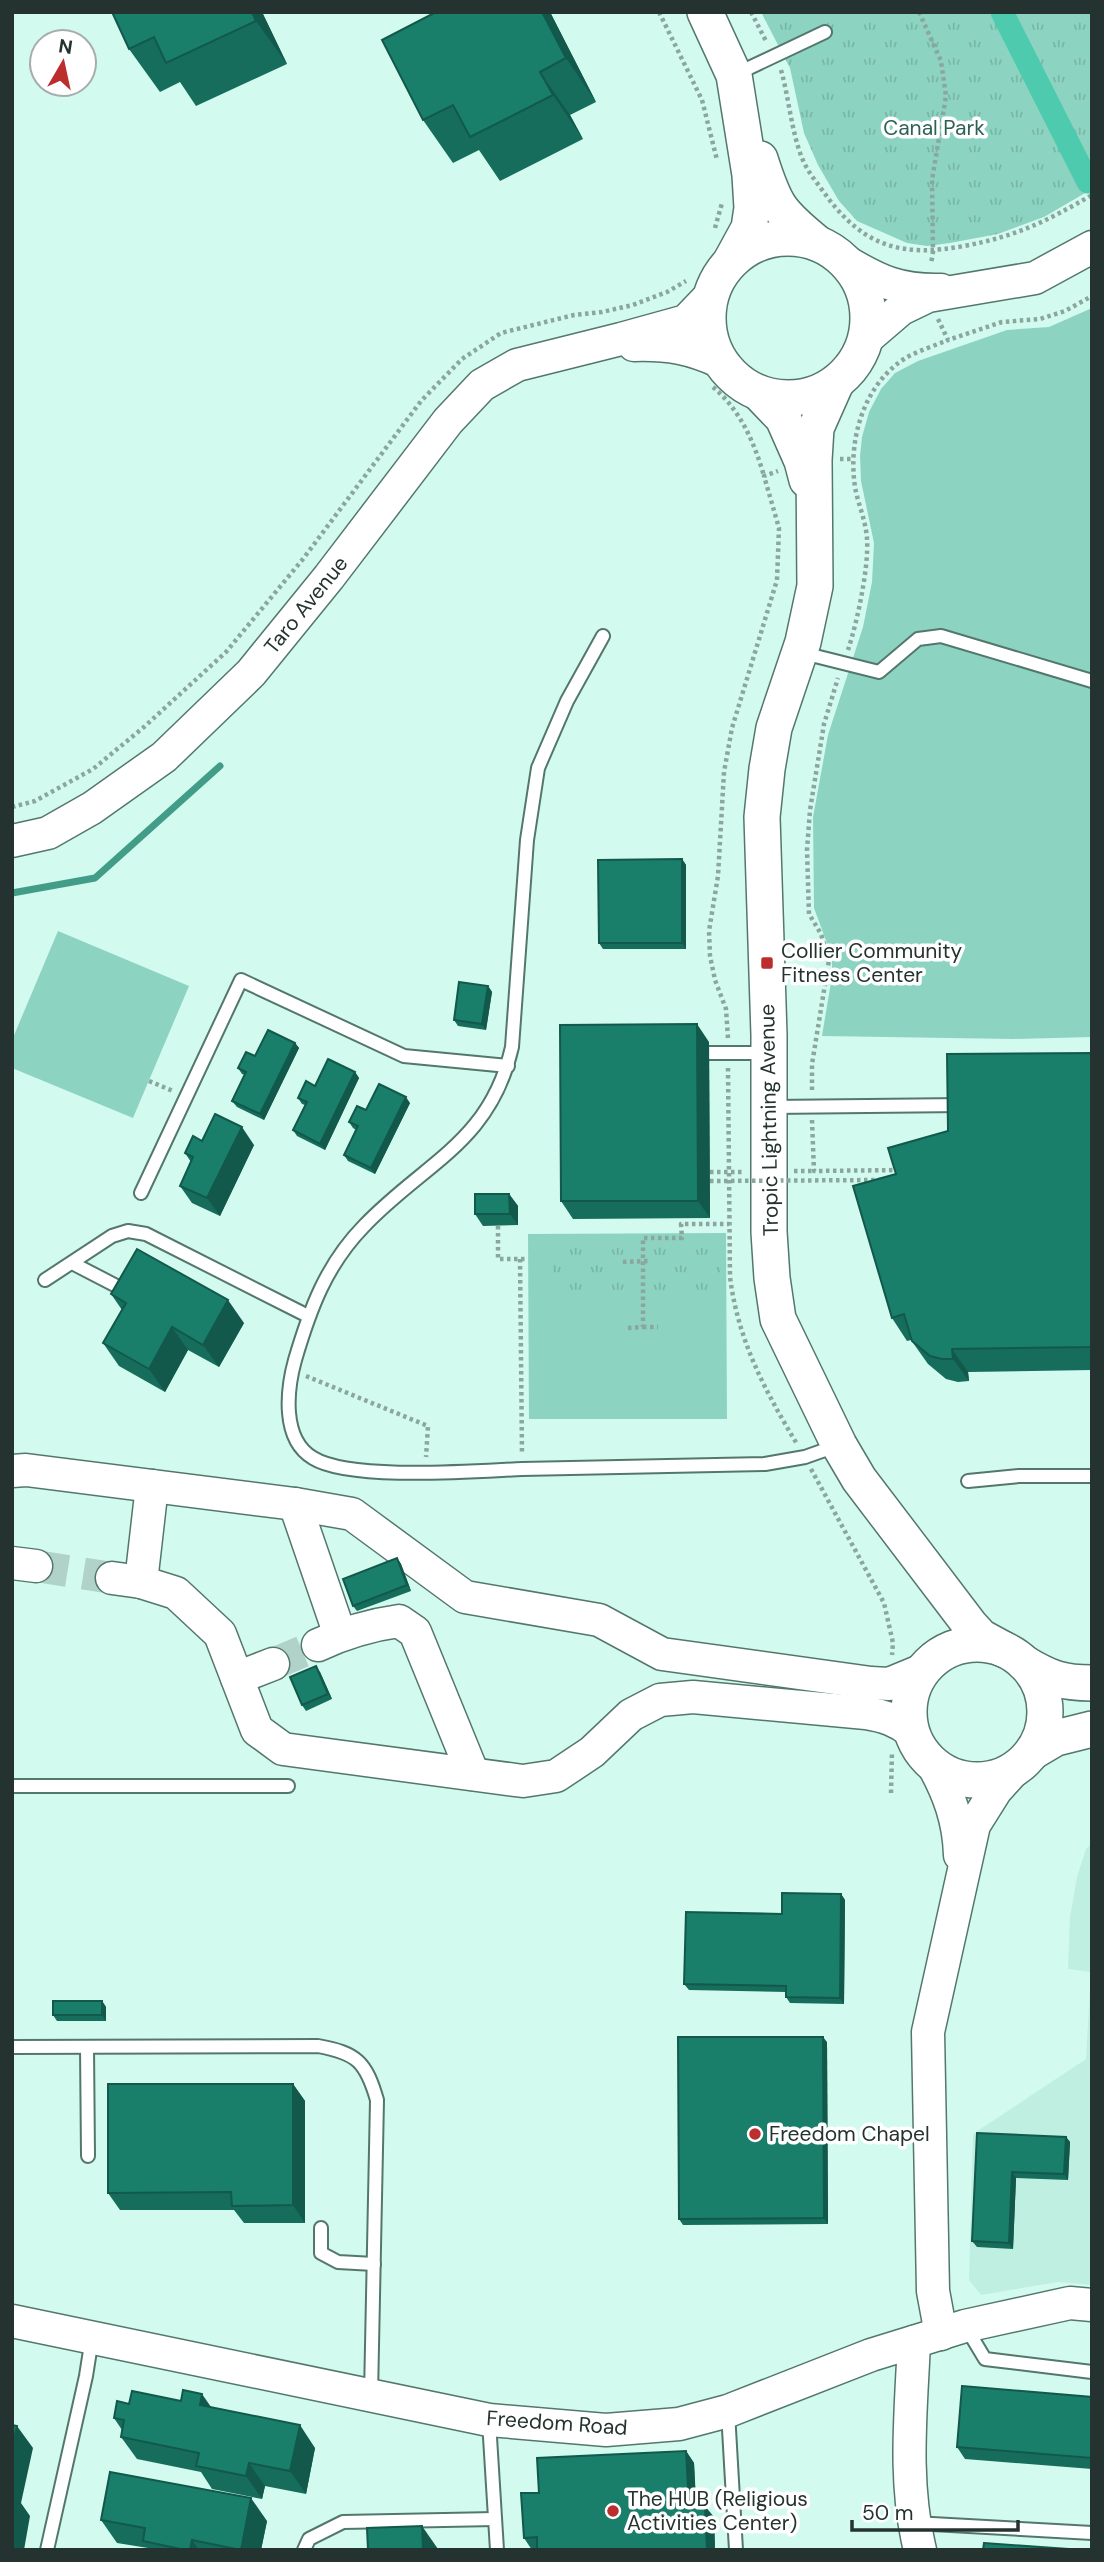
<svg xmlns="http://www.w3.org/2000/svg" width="1104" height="2562" font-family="'DM Sans',sans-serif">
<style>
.built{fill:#bfefe1}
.grass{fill:#8cd4c1}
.park{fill:url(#park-tufts)}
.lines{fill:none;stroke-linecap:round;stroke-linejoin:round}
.stream{stroke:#419d88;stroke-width:7}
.canal{stroke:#4ecaae;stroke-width:23}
.tertiary-tunnel{stroke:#b0d2c8;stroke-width:32;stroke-dasharray:32 16;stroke-linecap:butt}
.service-casing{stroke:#54776d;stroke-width:16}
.tertiary-casing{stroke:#54776d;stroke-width:35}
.secondary-casing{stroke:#54776d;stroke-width:38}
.path{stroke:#8aa69e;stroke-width:4.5;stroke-dasharray:3.5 3.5;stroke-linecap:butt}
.service{stroke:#fff;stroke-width:12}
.tertiary{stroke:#fff;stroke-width:32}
.secondary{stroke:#fff;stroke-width:35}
.path-bridge{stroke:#8aa69e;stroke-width:4.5;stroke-dasharray:3.5 3.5;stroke-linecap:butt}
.wall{fill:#166d5c}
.shaded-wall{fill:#12594b}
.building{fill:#197f6b;stroke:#12594b;stroke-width:2}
.poi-dot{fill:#bc2d2e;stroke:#fff;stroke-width:2.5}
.labels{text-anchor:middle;stroke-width:7;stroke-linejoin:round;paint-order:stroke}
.park-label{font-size:21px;fill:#2e6155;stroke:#fff}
.street-label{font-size:21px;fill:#24332f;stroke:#fff}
.poi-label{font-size:21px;fill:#24332f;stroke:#fff;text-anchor:start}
</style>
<defs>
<pattern id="park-tufts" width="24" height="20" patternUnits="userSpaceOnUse" patternTransform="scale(1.75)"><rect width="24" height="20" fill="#8cd4c1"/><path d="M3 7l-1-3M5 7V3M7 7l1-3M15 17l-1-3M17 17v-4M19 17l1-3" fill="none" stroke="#79b6a6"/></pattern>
</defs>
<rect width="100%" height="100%" fill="#d3faee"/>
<!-- built -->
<polygon class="built" points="1092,1843 1092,2285 1058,2282 981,2295 969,2280 973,2134 1086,2059 1091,1972 1068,1969 1070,1917 1077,1877 1086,1849"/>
<!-- grass -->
<g class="grass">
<polygon points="1092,308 1092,1037 1013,1039 822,1036 832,976 832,957 814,908 813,817 828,735 863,627 872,582 874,543 861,481 860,456 862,437 869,412 881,389 895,373 918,361 1007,330 1049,327"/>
<polygon points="58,931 189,986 133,1118 12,1068 12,1040"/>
<polygon points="726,1233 727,1419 529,1419 528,1234"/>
</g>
<!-- park -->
<g class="park">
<polygon points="761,12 1092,12 1092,189 1044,217 998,234 950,243 927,246 907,243 857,221 839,201 818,165 804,133 790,68"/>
<polygon points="623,1242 624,1294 552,1294 552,1243"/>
<rect x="649" y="1243" width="72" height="52"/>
</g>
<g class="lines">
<!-- stream -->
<polyline class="stream" points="12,893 95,878 220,766"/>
<!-- canal -->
<polyline class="canal" points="1002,12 1088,182"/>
<!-- tertiary-tunnel -->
<g class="tertiary-tunnel">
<polyline points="36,1566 112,1578"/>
<polyline points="273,1664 318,1645"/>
</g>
<!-- service casing -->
<g class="service-casing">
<g id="service">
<polyline points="734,75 825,32"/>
<path d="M603 636 567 701 538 768 527 840 512 1047C490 1143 425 1162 364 1226 326 1265 310 1309 295 1360 287 1389 281 1439 313 1458 350 1481 475 1471 522 1469 603 1467 684 1466 765 1464L805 1457 836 1446"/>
<polyline points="803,653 879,672 918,639 941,636 1092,681"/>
<polyline points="709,1053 768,1053"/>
<polyline points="771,1107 963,1105"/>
<polyline points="141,1193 241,980 404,1056 508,1066"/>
<polyline points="72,1263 128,1292"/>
<polyline points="45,1280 112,1236 128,1231 146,1234 308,1316"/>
<polyline points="968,1481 1019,1476 1092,1476"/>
<polyline points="12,1786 288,1786"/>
<path d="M12 2047 318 2046C357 2053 366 2062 377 2100L371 2395"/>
<polyline points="87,2047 88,2156"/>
<polyline points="321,2228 321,2253 338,2262 374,2264"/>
<polyline points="967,2329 985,2359 1092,2372"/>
<polyline points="728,2412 736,2550"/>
<polyline points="489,2421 497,2550"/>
<polyline points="914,2523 1092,2533"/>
<polyline points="47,2550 86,2376 92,2338"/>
<polyline points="304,2550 309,2539 343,2522 495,2519"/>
</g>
</g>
<!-- tertiary casing -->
<g class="tertiary-casing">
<g id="tertiary">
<path d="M845 261C880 282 900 291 941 290"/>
<polyline points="866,339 901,309 928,296 1035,278 1092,247"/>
<path d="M634 345C669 344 690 348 721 362"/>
<polyline points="12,841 48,833 92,808 164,757 251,673 329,577 448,421 482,385 517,365 621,339 686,321 710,296"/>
<polyline points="12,1471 26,1470 295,1504 352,1514 465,1597 599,1620 662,1654 871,1683 889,1684 923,1670"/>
<polyline points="295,1504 340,1635"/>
<polyline points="12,1563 36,1566"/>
<path d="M112 1578 141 1582 176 1593 220 1634 257 1730 283 1749 523 1781 556 1776 592 1752 631 1715 660 1700 693 1697 866 1713C884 1716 897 1720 912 1732"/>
<polyline points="141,1582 152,1486"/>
<path d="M318 1645C344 1633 370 1625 399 1621L415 1632 473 1774"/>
<polyline points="237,1678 273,1664"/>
<path d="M932 1763C949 1793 959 1821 960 1855"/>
<polyline points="12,2321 489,2420 606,2430 679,2424 728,2411 871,2355 965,2326 1070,2303 1092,2305"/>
<polyline points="941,2334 933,2291 928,2032 974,1825 996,1790 1015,1769"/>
<path d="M914 2342C911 2412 903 2481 920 2550"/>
</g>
</g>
<!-- secondary casing -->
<g class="secondary-casing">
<g id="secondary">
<polyline points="705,12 734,75 750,175 752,208 749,228 731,261"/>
<path d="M760 159C775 206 779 212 817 243"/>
<circle cx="788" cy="318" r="80"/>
<polyline points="836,383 816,428 814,460 815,586 803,642 774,728 767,769 762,817 769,1035 769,1232 772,1278 778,1319 839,1445 859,1479 970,1625 981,1637 1003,1649"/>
<polyline points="759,393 783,418 802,461 807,480"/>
<circle cx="977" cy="1712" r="68"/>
<path d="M1024 1663C1049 1678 1062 1683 1092 1683"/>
<polyline points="1034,1751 1056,1738 1092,1729"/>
</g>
</g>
<!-- path -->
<g class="path">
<polyline points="659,12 702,100 717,160"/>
<polyline points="751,12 767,43"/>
<polyline points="919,12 941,61 946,96 932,180 933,252 931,264"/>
<path d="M781 70C789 98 791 130 802 158 808 173 819 185 828 198 866 248 904 257 964 246 1017 236 1045 222 1092 195"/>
<polyline points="715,228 722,203"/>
<polyline points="938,319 948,340 1002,322 1040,319 1065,311 1092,296"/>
<path d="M713 387C741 411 754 442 764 476"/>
<polyline points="840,459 853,459"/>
<path d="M848 650C857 623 869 567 867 539 866 521 858 504 855 487 848 440 863 386 904 359 917 351 934 346 948 340"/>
<polyline points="12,807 35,801 93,769 144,727 226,652 303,559 421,401 462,359 501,333 574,315 602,312 633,305 667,292 686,281"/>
<polyline points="728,1038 726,1009 715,980 710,956 709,931 718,876 724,772 732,728 777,580 779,528 764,476 778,471"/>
<path d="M728 1068 730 1277C738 1340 764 1389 797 1444"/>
<polyline points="149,1081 173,1091"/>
<polyline points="812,1090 812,1064 829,960 821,934 809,914 807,850 810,810 824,724 838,678"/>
<polyline points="812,1120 814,1171 901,1170"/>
<polyline points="794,1171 814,1171"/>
<polyline points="710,1172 743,1172"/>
<polyline points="498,1226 498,1259 527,1259"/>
<polyline points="520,1259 522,1454"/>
<polyline points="623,1262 649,1261"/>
<polyline points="643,1327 658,1327"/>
<polyline points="628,1328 643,1327 643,1238 682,1238 681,1224 729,1224"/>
<polyline points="306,1376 428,1426 426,1457"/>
<polyline points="811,1469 884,1603 893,1643 892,1655"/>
<polyline points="891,1793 892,1751"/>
</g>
<!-- service -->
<use href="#service" class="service"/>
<!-- tertiary -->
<use href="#tertiary" class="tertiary"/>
<!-- secondary -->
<use href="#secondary" class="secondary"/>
<!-- path-bridge -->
<polyline class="path-bridge" points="710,1181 881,1180"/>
</g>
<!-- wall -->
<g class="wall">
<polygon points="112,12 262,12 287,64 196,106 180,82 160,92 129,49"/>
<polygon points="550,12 596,102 570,115 583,139 500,181 479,150 453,163 423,120"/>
<polygon points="682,859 686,865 686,949 603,949 599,943"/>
<polygon points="488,986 492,992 486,1030 458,1026 454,1020"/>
<polygon points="709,1042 710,1218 573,1219 561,1201"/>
<polygon points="295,1043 299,1048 264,1120 237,1107 232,1101 245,1075 242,1074 238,1068 255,1056"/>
<polygon points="1092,1053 1092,1370 968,1372 969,1381 958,1382 946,1379 928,1364 911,1340 907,1341 892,1318 896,1174 948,1131"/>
<polygon points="355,1072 359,1078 325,1150 297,1136 293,1130 305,1105 302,1104 298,1098 315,1086"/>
<polygon points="410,1103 375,1174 348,1161 344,1155 356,1130 353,1128 349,1122 366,1110"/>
<polygon points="202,1141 254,1145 220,1216 192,1203 180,1186 191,1162 185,1153"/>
<polygon points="509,1194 518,1206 518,1225 483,1226 475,1214"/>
<polygon points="111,1294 244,1323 219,1367 188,1350 165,1392 119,1366 103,1343 122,1310"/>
<polygon points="397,1558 401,1564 411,1591 357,1611 353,1606"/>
<polygon points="320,1672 332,1699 306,1711 302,1705"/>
<polygon points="841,1894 845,1900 844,2004 790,2003 786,1997 786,1992 689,1990 684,1984 782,1914"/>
<polygon points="102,2001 106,2007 106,2021 57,2021 53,2015"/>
<polygon points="827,2042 828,2224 683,2225 679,2219"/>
<polygon points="293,2084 305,2101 305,2223 244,2223 234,2210 120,2210 108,2193"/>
<polygon points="977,2133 1066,2137 1070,2142 1068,2180 1016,2178 1013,2249 977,2247 972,2241"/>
<polygon points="1092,2397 1092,2469 965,2459 957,2447"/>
<polygon points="129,2404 212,2407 315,2448 306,2494 265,2486 262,2499 212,2489 201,2472 137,2459 121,2437 122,2430 114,2418"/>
<polygon points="686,2451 694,2463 696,2506 714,2517 715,2550 532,2550 524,2538 539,2493"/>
<polygon points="101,2520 267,2521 261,2550 149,2550 148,2548 117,2543"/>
</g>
<!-- shaded-wall -->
<g class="shaded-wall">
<polygon points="252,12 262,12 287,64 256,21"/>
<polygon points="542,12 550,12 596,102 566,58"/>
<polygon points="540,72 570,115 583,139 553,95"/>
<polygon points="682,859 686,865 686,949 682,943"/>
<polygon points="488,986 492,992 486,1030 482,1024"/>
<polygon points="697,1024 709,1042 710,1218 698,1201"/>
<polygon points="295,1043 299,1048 264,1120 260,1114"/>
<polygon points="355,1072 359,1078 325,1150 320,1144"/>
<polygon points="406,1097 410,1103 375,1174 371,1168"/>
<polygon points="242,1127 254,1145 220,1216 207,1198"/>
<polygon points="509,1194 518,1206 518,1225 510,1214"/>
<polygon points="228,1300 244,1323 219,1367 203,1345"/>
<polygon points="172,1327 188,1350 165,1392 149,1369"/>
<polygon points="952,1349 968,1372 969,1381 953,1359"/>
<polygon points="397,1558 401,1564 411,1591 407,1585"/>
<polygon points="316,1666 320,1672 332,1699 328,1694"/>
<polygon points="841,1894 845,1900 844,2004 840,1998"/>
<polygon points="102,2001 106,2007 106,2021 102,2015"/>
<polygon points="823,2037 827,2042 828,2224 824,2218"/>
<polygon points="293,2084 305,2101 305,2223 293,2205"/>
<polygon points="1066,2137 1070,2142 1068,2180 1064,2174"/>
<polygon points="1012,2172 1016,2178 1013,2249 1009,2243"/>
<polygon points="202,2394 218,2417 200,2405"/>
<polygon points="300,2425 315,2448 306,2494 290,2471"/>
<polygon points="17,2426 33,2448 21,2503 30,2516 24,2550 12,2550 12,2448"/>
<polygon points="686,2451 694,2463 697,2518 689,2506"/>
<polygon points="249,2463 265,2486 262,2499 246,2476"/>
<polygon points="251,2498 267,2521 261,2550 241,2550"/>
<polygon points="705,2506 714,2517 715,2550 707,2550"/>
<polygon points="422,2526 438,2549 438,2550 423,2550"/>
<polygon points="192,2540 199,2550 190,2550"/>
</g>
<!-- building -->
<g class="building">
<polygon points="112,12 252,12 256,21 166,63 154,37 129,49"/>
<polygon points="436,12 542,12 566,58 540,72 553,95 470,137 453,105 423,120 382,40"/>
<polygon points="682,859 682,943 599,943 598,860"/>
<polygon points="459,982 488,986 482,1024 454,1020"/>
<polygon points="697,1024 698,1201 561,1201 560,1025"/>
<polygon points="268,1030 295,1043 260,1114 232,1101 246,1072 238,1068 246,1052 255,1056"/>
<polygon points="1092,1053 1092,1347 952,1349 953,1359 942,1359 930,1356 912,1341 904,1314 892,1318 853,1186 896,1174 888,1148 948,1131 947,1054"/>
<polygon points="328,1059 355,1072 320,1144 293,1130 307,1102 298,1098 306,1081 315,1086"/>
<polygon points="379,1084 406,1097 371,1168 344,1155 358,1126 349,1122 357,1106 366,1110"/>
<polygon points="215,1114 242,1127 207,1198 180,1186 193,1157 185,1153 193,1136 202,1141"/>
<polygon points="475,1194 509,1194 510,1214 475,1214"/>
<polygon points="137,1249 228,1300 203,1345 172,1327 149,1369 103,1343 126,1303 111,1294"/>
<polygon points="397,1558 407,1585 353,1606 343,1579"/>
<polygon points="316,1666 328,1694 302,1705 290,1677"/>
<polygon points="782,1893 841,1894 840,1998 786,1997 786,1986 684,1984 686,1912 782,1914"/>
<rect x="53" y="2001" width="49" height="14"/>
<polygon points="678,2037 823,2037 824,2218 679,2219"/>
<polygon points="108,2084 293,2084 293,2205 232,2206 231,2192 108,2193"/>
<polygon points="977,2133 1066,2137 1064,2174 1012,2172 1009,2243 972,2241"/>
<polygon points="962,2386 1092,2397 1092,2458 957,2447"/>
<polygon points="183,2390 202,2394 200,2405 300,2425 290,2471 249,2463 246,2476 196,2466 199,2453 121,2437 124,2420 114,2418 117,2401 129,2404 132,2391 181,2401"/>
<polygon points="12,2425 17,2426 12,2448"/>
<polygon points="686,2451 689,2506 705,2506 707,2550 537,2550 537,2537 524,2538 521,2493 539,2493 537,2458"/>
<polygon points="110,2472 251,2498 241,2550 192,2540 190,2550 185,2550 143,2541 145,2528 101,2520"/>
<polygon points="422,2526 423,2550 368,2550 367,2528"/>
<polygon points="984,2543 1083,2550 983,2550"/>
</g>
<!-- markers -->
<g class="poi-dot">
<rect x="760" y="956" width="14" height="14" rx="3.5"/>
<circle cx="755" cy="2134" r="7"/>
<circle cx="613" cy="2511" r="7"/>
</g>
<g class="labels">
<!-- park labels -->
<g class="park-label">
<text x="934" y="135">Canal Park</text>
</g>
<!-- street labels -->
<g class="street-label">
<text transform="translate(306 605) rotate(-51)" y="7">Taro Avenue</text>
<text transform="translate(769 1120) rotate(-91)" y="7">Tropic Lightning Avenue</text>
<text transform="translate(557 2423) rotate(4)" y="7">Freedom Road</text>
</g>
<!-- poi labels -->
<g class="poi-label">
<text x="781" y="958">Collier Community<tspan x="781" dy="24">Fitness Center</tspan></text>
<text x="769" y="2141">Freedom Chapel</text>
<text x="627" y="2506">The HUB (Religious<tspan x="627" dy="24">Activities Center)</tspan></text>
</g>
</g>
<!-- border -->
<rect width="1104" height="2562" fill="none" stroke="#24332f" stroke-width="28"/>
<!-- north arrow -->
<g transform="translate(63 63) rotate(9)"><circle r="33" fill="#ffffff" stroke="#a7adac" stroke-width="2"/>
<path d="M0-5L12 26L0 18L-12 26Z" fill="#bc2d2e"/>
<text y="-10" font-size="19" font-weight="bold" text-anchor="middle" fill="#24332f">N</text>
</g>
<!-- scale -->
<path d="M852 2520v10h166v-10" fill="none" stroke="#24332f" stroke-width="3.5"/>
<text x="862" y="2520" font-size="21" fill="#24332f" stroke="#ffffff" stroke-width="5" paint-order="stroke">50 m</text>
</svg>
